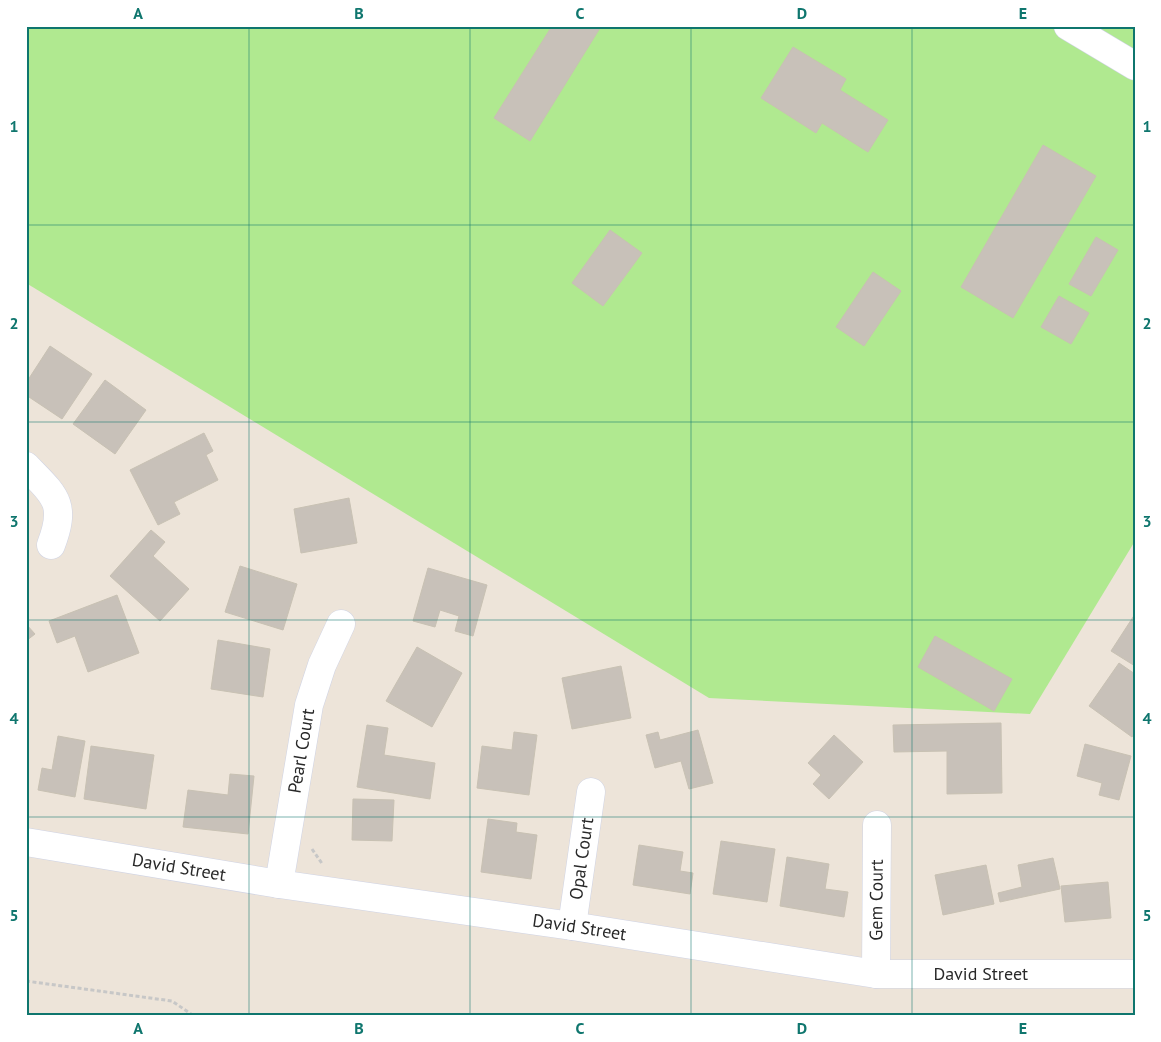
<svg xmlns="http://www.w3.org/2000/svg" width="1161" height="1042" font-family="'PT Sans',sans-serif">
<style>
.green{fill:#b0e990}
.building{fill:#c8c1b9;stroke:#c8c1b3}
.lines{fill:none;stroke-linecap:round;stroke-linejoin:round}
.minor-casing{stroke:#cfd3e4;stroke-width:29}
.path{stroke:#c7c7c7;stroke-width:3;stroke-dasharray:4 2.5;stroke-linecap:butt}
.minor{stroke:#fff;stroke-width:28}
.grid{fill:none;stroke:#0f766e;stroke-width:1;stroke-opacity:0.55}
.labels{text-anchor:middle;stroke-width:4;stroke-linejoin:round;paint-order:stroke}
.street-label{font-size:18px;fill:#292929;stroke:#fff}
.neatline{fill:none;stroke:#0f766e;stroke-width:2}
.grid-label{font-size:16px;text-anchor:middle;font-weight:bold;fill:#0f766e}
</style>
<rect width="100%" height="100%" fill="#ede4d9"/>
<!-- green -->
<polygon class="green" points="26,26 1135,26 1135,541 1030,714 709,698 26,283"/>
<!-- building -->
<g class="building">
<polygon points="552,26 597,26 600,28 530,141 494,118"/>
<polygon points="793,47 846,79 840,90 888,120 868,152 822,123 816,133 761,98"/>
<polygon points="1043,145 1096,176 1013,318 961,287"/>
<polygon points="610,230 642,253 603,306 572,283"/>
<polygon points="1096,237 1118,250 1091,296 1069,284"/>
<polygon points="873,272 901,291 864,346 836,327"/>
<polygon points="1059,296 1089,313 1071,344 1041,327"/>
<polygon points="50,346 92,374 62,419 26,395 26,383"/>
<polygon points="105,380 146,410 115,454 73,424"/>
<polygon points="204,433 213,451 206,455 218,480 174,502 180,514 158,525 130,470"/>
<polygon points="349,498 357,543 301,553 294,509"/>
<polygon points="151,530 165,542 153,556 189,589 160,621 110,576"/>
<polygon points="240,566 297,584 283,630 225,612"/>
<polygon points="428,568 487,585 473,636 455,631 459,616 440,610 435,627 413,621"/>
<polygon points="117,595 139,653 88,672 75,636 57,643 49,621"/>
<polygon points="1135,614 1135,666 1111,651"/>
<polygon points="26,624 35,634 26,641"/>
<polygon points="935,636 1012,679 994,711 918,667"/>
<polygon points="218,640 270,649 263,697 211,689"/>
<polygon points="417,647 462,673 432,727 386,701"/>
<polygon points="1119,663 1135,674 1135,733 1132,737 1089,706"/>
<polygon points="621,666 631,718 572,729 562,678"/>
<polygon points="1001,723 1002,793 947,794 947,751 894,752 893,725"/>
<polygon points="367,725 388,728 384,755 435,763 430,799 357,787"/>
<polygon points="698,730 713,783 689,789 681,761 655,768 646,735 658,732 660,740"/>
<polygon points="514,732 537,735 529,795 477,788 482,746 512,750"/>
<polygon points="834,735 863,762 829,799 813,784 821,775 808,763"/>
<polygon points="58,736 85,741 75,797 38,790 42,768 52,770"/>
<polygon points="1085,744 1131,756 1119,800 1099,795 1102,783 1077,776"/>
<polygon points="91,746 154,755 146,809 84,799"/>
<polygon points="230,774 254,776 248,834 183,827 188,790 228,795"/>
<polygon points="353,799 394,800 392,841 352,840"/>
<polygon points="488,819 517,823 516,832 537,835 531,879 481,872"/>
<polygon points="721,841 775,849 767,902 713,894"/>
<polygon points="639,845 683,852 680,871 693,873 690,894 633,885"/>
<polygon points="787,857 829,864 825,889 848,892 844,917 780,906"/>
<polygon points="1053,858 1060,889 1000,902 998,893 1022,887 1018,865"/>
<polygon points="986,865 994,904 943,915 935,875"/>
<polygon points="1108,882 1111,918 1065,922 1061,886"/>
</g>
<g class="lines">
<!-- minor casing -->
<g class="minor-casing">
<g id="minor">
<polyline points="1068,26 1135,66"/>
<path d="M26 466C55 496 67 503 51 545"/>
<path id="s1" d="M26 842 279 884 572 926 876 974H1135"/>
<path id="s2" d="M279 884 309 705 322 665 341 624"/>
<path id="s3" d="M572 926 591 792"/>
<path id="s4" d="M876 974 877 825"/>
</g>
</g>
<!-- path -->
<g class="path">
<polyline points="312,849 323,865"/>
<polyline points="26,981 172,1001 194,1016"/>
</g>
<!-- minor -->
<use href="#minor" class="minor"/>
</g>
<!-- grid -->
<path class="grid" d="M249 26V1016M470 26V1016M691 26V1016M912 26V1016M26 225H1135M26 422H1135M26 620H1135M26 817H1135"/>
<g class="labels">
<!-- street labels -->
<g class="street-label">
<text dy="6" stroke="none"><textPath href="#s2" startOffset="135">Pearl Court</textPath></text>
<text dy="6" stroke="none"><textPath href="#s3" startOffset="68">Opal Court</textPath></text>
<text dy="6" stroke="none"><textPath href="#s1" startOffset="155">David Street</textPath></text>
<text dy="6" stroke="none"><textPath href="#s4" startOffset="74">Gem Court</textPath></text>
<text dy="6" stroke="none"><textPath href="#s1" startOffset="560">David Street</textPath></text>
<text dy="6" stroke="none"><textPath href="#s1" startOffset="965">David Street</textPath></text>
</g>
</g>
<!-- border -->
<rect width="1161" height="1042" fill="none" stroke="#ffffff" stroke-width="55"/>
<rect x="28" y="28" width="1106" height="986" class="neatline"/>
<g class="grid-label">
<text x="138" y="19">A</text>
<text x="359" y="19">B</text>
<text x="580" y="19">C</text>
<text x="802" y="19">D</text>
<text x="1023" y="19">E</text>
<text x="14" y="132">1</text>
<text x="1147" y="132">1</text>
<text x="14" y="329">2</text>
<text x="1147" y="329">2</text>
<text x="14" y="527">3</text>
<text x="1147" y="527">3</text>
<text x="14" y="724">4</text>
<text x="1147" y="724">4</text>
<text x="14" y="921">5</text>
<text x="1147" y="921">5</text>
<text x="138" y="1034">A</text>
<text x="359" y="1034">B</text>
<text x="580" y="1034">C</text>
<text x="802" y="1034">D</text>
<text x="1023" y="1034">E</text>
</g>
</svg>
